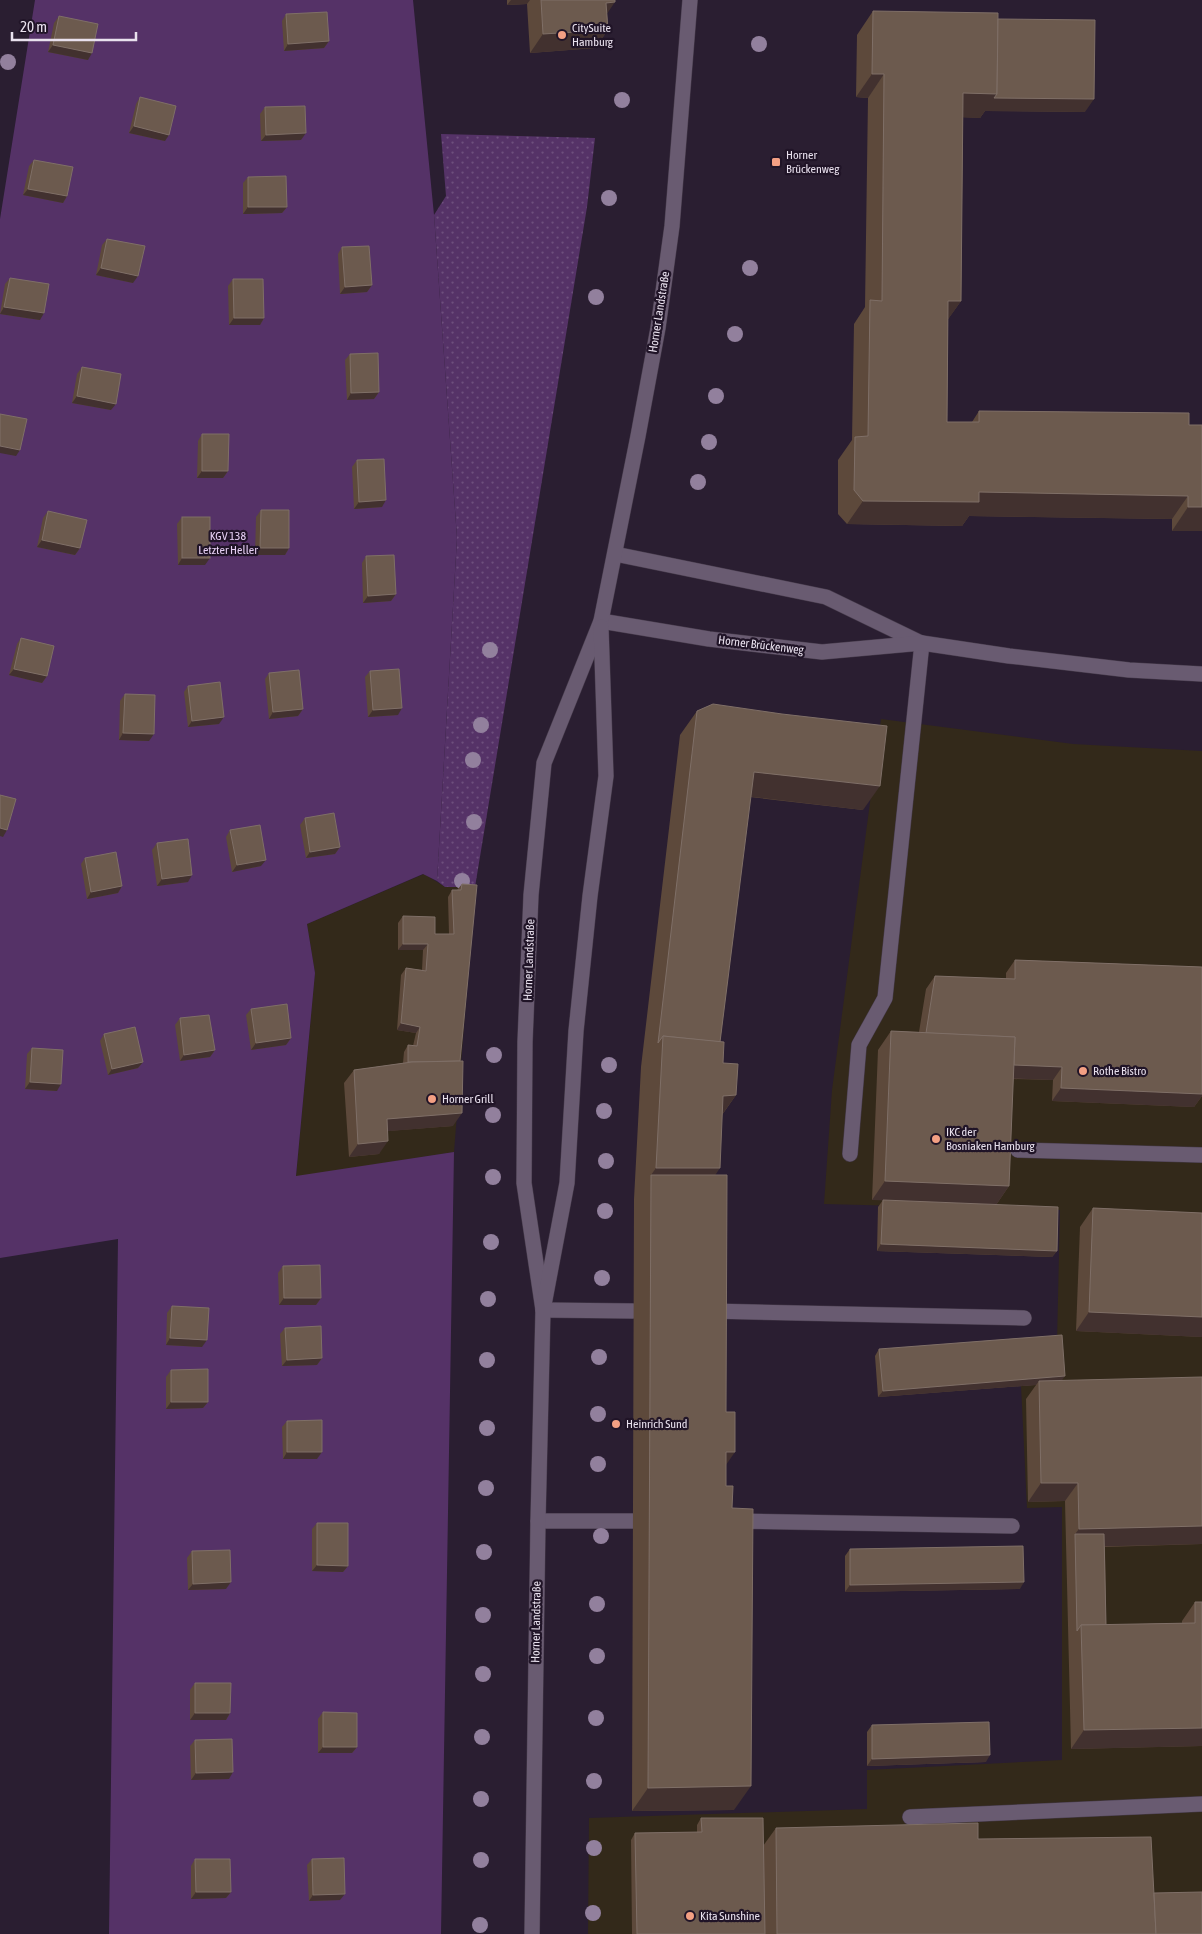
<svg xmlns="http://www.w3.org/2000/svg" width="1202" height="1934" font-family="'Asap Condensed',sans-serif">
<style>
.commercial{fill:#33291a}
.grass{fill:url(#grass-dots)}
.green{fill:#553267}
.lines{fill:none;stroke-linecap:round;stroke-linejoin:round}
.lane-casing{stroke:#463b4b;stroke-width:16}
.secondary-casing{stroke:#463b4b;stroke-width:16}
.lane{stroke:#695b71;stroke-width:15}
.secondary{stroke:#695b71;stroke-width:15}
.tree{fill:#92809d}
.wall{fill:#5d493b}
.shaded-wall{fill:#42312f}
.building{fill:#6c5a4e;stroke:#7f6f67}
.poi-dot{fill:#f39f83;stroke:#201427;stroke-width:2}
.labels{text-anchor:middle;stroke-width:4.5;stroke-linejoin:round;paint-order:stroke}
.poi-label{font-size:12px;fill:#e9e1ee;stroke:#201427;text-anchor:start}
.street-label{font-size:12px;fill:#e9e1ee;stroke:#201427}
.park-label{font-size:12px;fill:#e7d0f5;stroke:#201427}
</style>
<defs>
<pattern id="grass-dots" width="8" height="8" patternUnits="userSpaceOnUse" patternTransform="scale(1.25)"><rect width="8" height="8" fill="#553267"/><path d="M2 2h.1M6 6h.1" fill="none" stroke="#6d4f7d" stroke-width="1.8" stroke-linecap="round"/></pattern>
</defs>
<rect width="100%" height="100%" fill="#2a1e31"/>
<!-- commercial -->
<g class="commercial">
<polygon points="881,719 1073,744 1202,751 1202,1934 588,1934 589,1818 867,1809 867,1770 1062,1760 1062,1507 1027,1508 1021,1386 1060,1383 1057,1342 1060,1210 824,1204 832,1090"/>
<polygon points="424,874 445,887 475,887 454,1152 296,1177 315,973 307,924"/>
</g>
<!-- grass -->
<polygon class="grass" points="441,134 595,138 587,207 475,887 445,887 437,881 457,538 434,215 446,196"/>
<!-- green -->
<polygon class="green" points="35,0 413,0 434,215 457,538 437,881 423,874 307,924 315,973 296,1176 454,1152 441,1934 109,1934 118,1239 0,1258 0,219"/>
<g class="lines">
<!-- lane casing -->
<g class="lane-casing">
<g id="lane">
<polyline points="1018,1150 1202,1155"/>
<polyline points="850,1154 859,1045 885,998 922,643"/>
<polyline points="543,1310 633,1311"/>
<polyline points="710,1311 1024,1318"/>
<polyline points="538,1521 633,1521"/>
<polyline points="732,1521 1012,1526"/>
<polyline points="910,1817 1202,1804"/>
</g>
</g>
<!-- secondary casing -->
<g class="secondary-casing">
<g id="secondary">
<polyline points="615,554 826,597 921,643"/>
<polyline points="601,621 709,639 822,652 922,643 1009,656 1129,670 1202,674"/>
<polyline points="543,1310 524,1183 525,1042 531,895 544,763 601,621 638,436 658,328 672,226 690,0"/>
<polyline points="532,1934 538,1521 543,1310 567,1183 576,1031 590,896 606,776 601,627"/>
</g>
</g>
<!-- lane -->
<use href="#lane" class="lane"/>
<!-- secondary -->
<use href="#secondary" class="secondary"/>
</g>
<!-- trees -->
<g class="tree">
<circle cx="759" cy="44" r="8"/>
<circle cx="8" cy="62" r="8"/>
<circle cx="622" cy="100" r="8"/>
<circle cx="609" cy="198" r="8"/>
<circle cx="750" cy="268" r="8"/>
<circle cx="596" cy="297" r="8"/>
<circle cx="735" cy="334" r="8"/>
<circle cx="716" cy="396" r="8"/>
<circle cx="709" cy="442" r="8"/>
<circle cx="698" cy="482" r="8"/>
<circle cx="490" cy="650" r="8"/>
<circle cx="481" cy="725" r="8"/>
<circle cx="473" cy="760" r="8"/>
<circle cx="474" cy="822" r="8"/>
<circle cx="462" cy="881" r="8"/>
<circle cx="494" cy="1055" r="8"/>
<circle cx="609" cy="1065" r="8"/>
<circle cx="604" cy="1111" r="8"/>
<circle cx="493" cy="1115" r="8"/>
<circle cx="606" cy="1161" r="8"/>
<circle cx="493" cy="1177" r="8"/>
<circle cx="605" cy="1211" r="8"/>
<circle cx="491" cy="1242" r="8"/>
<circle cx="602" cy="1278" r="8"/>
<circle cx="488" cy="1299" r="8"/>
<circle cx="599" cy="1357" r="8"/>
<circle cx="487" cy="1360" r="8"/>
<circle cx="598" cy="1414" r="8"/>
<circle cx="487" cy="1428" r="8"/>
<circle cx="598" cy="1464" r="8"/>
<circle cx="486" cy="1488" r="8"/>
<circle cx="601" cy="1536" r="8"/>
<circle cx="484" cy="1552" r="8"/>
<circle cx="597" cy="1604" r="8"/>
<circle cx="483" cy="1615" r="8"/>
<circle cx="597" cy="1656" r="8"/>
<circle cx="483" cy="1674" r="8"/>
<circle cx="596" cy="1718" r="8"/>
<circle cx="482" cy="1737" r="8"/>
<circle cx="594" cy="1781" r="8"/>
<circle cx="481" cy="1799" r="8"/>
<circle cx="594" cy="1848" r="8"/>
<circle cx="481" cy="1860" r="8"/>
<circle cx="593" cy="1913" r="8"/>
<circle cx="480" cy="1925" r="8"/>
</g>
<!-- wall -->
<g class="wall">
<polygon points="507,0 615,0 607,13 608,30 595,48 530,53 527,4 507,5"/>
<polygon points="873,11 998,19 1085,112 985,111 980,118 963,117 961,301 948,319 947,422 972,422 979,411 1189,425 1202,425 1202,531 1172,531 1172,519 969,516 962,526 847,524 838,514 838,460 852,440 854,324 865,307 868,98 856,97 857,35"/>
<polygon points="286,14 329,41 324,48 284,51 282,21"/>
<polygon points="59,16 88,60 48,52 54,23"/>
<polygon points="140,97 165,141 129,133 136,104"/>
<polygon points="265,107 301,140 261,141 260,114"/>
<polygon points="34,160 67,196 63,203 23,195 29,166"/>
<polygon points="248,177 287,207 282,213 243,214 243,183"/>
<polygon points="107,239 133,283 96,275 102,245"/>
<polygon points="342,247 372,285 367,292 340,294 338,254"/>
<polygon points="10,278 40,320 0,314 5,284"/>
<polygon points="233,279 264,318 260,325 229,325 228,286"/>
<polygon points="350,354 379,392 374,399 347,400 345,360"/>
<polygon points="82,367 111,410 72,403 77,374"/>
<polygon points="202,434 228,471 223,478 197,478 198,441"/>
<polygon points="357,460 382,507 354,509 352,467"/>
<polygon points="261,510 289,548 285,555 255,555 256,517"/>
<polygon points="48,511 80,548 75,555 37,547 43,518"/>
<polygon points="182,517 205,565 178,565 177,524"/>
<polygon points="366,556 396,594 391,601 363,603 362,563"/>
<polygon points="21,638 47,676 42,683 9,675 17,644"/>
<polygon points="370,671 398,715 368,717 365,677"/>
<polygon points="269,673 303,709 298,716 269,719 265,679"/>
<polygon points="188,686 219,724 188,727 184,692"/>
<polygon points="125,694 149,741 119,740 120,701"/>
<polygon points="697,711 863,810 750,797 720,1042 723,1063 736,1095 722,1115 715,1175 726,1465 726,1486 732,1508 734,1810 632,1811 634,1199 641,1067 680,735"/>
<polygon points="305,818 340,847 335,854 306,858 300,825"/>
<polygon points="230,830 261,866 232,872 226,837"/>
<polygon points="157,843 188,882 157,886 152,850"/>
<polygon points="85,858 122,886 118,893 87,899 81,864"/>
<polygon points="462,884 453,1126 387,1131 379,1154 349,1157 344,1083 354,1070 403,1063 404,1052 408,1045 413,1046 416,1033 397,1030 401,975 406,968 422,970 423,950 398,950 398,923 403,916 435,934 449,934 448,897 452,890 457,890"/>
<polygon points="1015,960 1202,967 1202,1096 1194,1107 1052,1101 1053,1080 1013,1079 1009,1186 996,1205 1057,1251 1052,1257 877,1251 878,1207 883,1200 872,1200 878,1050 891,1031 919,1032 926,989 935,976 1006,979 1006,973"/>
<polygon points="251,1009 291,1038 286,1045 251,1050 246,1015"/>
<polygon points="180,1018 215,1050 210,1057 180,1061 175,1025"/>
<polygon points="104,1034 143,1062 138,1068 108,1075 100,1041"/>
<polygon points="32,1048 57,1091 25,1089 27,1054"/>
<polygon points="1093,1208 1202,1213 1202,1337 1076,1331 1080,1227"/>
<polygon points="283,1266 321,1298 316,1305 279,1305 278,1273"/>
<polygon points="172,1306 202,1347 166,1345 167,1313"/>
<polygon points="285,1328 322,1358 317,1365 282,1366 280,1334"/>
<polygon points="879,1349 1062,1380 1202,1544 1105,1547 1106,1625 1182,1623 1182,1621 1195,1602 1202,1746 1071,1749 1065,1501 1028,1502 1026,1399 1036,1385 878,1397 875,1356"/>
<polygon points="171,1370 208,1402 203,1408 166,1409 166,1377"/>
<polygon points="287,1421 317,1459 283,1459 282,1427"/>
<polygon points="317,1523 348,1566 343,1572 312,1571 312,1529"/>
<polygon points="850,1549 1020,1589 845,1592 845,1556"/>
<polygon points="192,1551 226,1589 188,1590 187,1558"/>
<polygon points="195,1683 230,1713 226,1720 190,1720 190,1690"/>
<polygon points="323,1712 357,1747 352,1753 318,1753 318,1719"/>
<polygon points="872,1725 986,1762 867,1766 867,1732"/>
<polygon points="195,1740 229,1779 191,1780 190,1746"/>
<polygon points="701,1818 763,1846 776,1828 978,1839 1154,1893 1202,1934 632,1934 631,1840 635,1833 697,1833 697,1825"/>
<polygon points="195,1859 231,1892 226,1898 191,1899 191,1866"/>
<polygon points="312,1859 340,1900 309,1901 307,1865"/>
</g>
<!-- shaded-wall -->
<g class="shaded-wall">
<polygon points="511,0 530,0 527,4 507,5"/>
<polygon points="615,2 602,21 606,3"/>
<polygon points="608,30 595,48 530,53 543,34"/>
<polygon points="329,41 324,48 284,51 288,44"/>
<polygon points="53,45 92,53 88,60 48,52"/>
<polygon points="872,74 884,74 868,98 856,97"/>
<polygon points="963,93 997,94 1094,99 1085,112 985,111 980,118 946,117"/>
<polygon points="134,126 169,135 165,141 129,133"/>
<polygon points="306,133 301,140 261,141 266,135"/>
<polygon points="28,189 67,196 63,203 23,195"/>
<polygon points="248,207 287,207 282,213 243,214"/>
<polygon points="101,268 138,276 133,283 96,275"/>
<polygon points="372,285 367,292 340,294 345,287"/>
<polygon points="948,301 961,301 944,325"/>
<polygon points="4,307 44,313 40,320 0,314"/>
<polygon points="234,318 264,318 260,325 229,325"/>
<polygon points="379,392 374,399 347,400 351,393"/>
<polygon points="77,396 116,404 111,410 72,403"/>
<polygon points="0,446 20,450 16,456 0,453"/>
<polygon points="202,471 228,471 223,478 197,478"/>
<polygon points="979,492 1188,496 1172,519 969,516 962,526 847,524 863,501"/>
<polygon points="386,500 382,507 354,509 359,502"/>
<polygon points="1188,507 1202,507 1202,531 1172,531"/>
<polygon points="42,540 80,548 75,555 37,547"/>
<polygon points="260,548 289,548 285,555 255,555"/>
<polygon points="182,558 210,558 205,565 178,565"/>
<polygon points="396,594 391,601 363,603 368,596"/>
<polygon points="14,669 47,676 42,683 9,675"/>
<polygon points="402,708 398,715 368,717 373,710"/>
<polygon points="303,709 298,716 269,719 273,712"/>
<polygon points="224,717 219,724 188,727 192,721"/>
<polygon points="123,733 154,734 149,741 119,740"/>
<polygon points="754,772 880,786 863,810 737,795"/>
<polygon points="0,828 7,830 3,837 0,836"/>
<polygon points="340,847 335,854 306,858 310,852"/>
<polygon points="266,860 261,866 232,872 237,865"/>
<polygon points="192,875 188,882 157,886 162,879"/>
<polygon points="122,886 118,893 87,899 91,892"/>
<polygon points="403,944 428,944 423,950 398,950"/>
<polygon points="401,1023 420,1027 416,1033 397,1030"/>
<polygon points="291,1038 286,1045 251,1050 256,1043"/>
<polygon points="215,1050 210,1057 180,1061 184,1055"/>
<polygon points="143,1062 138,1068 108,1075 112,1069"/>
<polygon points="1010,1065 1062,1067 1053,1080 1001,1078"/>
<polygon points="30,1082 61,1084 57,1091 25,1089"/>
<polygon points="1061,1088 1202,1094 1202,1096 1194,1107 1052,1101"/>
<polygon points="736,1095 714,1126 723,1096"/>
<polygon points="462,1113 453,1126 378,1132 387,1119"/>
<polygon points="388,1141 379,1154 349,1157 358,1144"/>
<polygon points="656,1168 720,1168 699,1199 651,1175"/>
<polygon points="885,1181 1009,1186 996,1205 872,1200"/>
<polygon points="881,1244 1057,1251 1052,1257 877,1251"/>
<polygon points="284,1298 321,1298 316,1305 279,1305"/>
<polygon points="1089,1312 1202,1317 1202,1337 1076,1331"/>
<polygon points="170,1338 207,1340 202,1347 166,1345"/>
<polygon points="322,1358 317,1365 282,1366 287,1360"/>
<polygon points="1065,1376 1060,1383 1039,1381 1036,1385 878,1397 883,1391"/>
<polygon points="171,1402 208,1402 203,1408 166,1409"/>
<polygon points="287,1452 322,1452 317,1459 283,1459"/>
<polygon points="726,1452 735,1452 719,1475"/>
<polygon points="1041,1483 1078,1483 1065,1501 1028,1502"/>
<polygon points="1202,1526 1202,1544 1076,1547 1075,1534 1079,1529"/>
<polygon points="317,1565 348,1566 343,1572 312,1571"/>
<polygon points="231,1582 226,1589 188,1590 193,1584"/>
<polygon points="1024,1582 1020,1589 845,1592 850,1585"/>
<polygon points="195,1713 230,1713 226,1720 190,1720"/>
<polygon points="1202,1728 1202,1746 1071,1749 1084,1730"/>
<polygon points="323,1747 357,1747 352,1753 318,1753"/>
<polygon points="990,1755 986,1762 867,1766 872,1759"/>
<polygon points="233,1772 229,1779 191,1780 196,1773"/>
<polygon points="751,1786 734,1810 632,1811 648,1788"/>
<polygon points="196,1892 231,1892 226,1898 191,1899"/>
<polygon points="345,1894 340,1900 309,1901 313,1895"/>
</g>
<!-- building -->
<g class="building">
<polygon points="541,0 615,0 615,2 606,3 608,30 543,34"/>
<polygon points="873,11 998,13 997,94 963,93 961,301 948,301 947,422 979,422 979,411 1189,413 1189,425 1202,425 1202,507 1188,507 1188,496 979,492 979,502 863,501 854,490 855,437 868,436 870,300 882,301 884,74 872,74"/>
<polygon points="327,12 329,41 288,44 286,14"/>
<polygon points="59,16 98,24 92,53 53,45"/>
<polygon points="998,19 1095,20 1094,99 994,98 997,94"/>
<polygon points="140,97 176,106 169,135 134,126"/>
<polygon points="305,106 306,133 266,135 265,107"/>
<polygon points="34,160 73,167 67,196 28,189"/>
<polygon points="286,176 287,207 248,207 248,177"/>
<polygon points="107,239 145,246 138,276 101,268"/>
<polygon points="369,246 372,285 345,287 342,247"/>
<polygon points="10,278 49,284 44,313 4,307"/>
<polygon points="233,279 263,279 264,318 234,318"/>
<polygon points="378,353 379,392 351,393 350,354"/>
<polygon points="82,367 121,374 116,404 77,396"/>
<polygon points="0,414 27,419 20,450 0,446"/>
<polygon points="202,434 229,434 228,471 202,471"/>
<polygon points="384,459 386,500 359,502 357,460"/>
<polygon points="261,510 289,510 289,548 260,548"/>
<polygon points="48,511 87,520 80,548 42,540"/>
<rect x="182" y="517" width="28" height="41"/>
<polygon points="394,555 396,594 368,596 366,556"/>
<polygon points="21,638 54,646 47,676 14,669"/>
<polygon points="399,669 402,708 373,710 370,671"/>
<polygon points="299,670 303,709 273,712 269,673"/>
<polygon points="220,682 224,717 192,721 188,686"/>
<polygon points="125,694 155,695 154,734 123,733"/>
<polygon points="713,704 782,714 887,726 880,786 754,772 720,1042 663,1036 658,1043 697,711"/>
<polygon points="0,795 16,799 7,830 0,828"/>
<polygon points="334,813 340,847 310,852 305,818"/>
<polygon points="260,825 266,860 237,865 230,830"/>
<polygon points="188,839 192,875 162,879 157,843"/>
<polygon points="116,852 122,886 91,892 85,858"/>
<polygon points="462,884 477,885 460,1061 408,1062 408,1045 417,1046 420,1027 401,1023 406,968 426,971 428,944 403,944 403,916 435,917 435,934 454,934 452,890 461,890"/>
<polygon points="1015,960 1202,967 1202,1094 1061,1088 1062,1067 1014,1065 1015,1037 926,1033 935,976 1015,979"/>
<polygon points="287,1004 291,1038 256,1043 251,1009"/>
<polygon points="209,1015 215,1050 184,1055 180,1018"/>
<polygon points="135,1027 143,1062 112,1069 104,1034"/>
<polygon points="891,1031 1015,1037 1009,1186 885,1181"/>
<polygon points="663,1036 724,1042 723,1063 738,1064 736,1095 723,1096 720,1168 656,1168"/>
<polygon points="32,1048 63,1050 61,1084 30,1082"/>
<polygon points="463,1061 462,1113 387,1119 388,1141 358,1144 354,1070 412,1062"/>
<polygon points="651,1175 727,1175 726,1412 735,1412 735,1452 726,1452 726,1486 733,1486 732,1508 753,1509 751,1786 648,1788"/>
<polygon points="883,1200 1058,1207 1057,1251 881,1244"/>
<polygon points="1093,1208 1202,1213 1202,1317 1089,1312"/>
<polygon points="320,1265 321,1298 284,1298 283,1266"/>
<polygon points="172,1306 209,1308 207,1340 170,1338"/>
<polygon points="321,1326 322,1358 287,1360 285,1328"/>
<polygon points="1062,1335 1065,1376 883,1391 879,1349"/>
<polygon points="208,1369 208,1402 171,1402 171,1370"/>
<polygon points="1202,1377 1202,1526 1079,1529 1078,1483 1041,1483 1039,1381"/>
<polygon points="322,1420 322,1452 287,1452 287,1421"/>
<polygon points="317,1523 348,1523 348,1566 317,1565"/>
<polygon points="1075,1534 1104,1534 1106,1625 1081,1625 1077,1631"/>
<polygon points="1023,1546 1024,1582 850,1585 850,1549"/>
<polygon points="230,1550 231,1582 193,1584 192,1551"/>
<polygon points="1195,1602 1202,1602 1202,1728 1084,1730 1081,1625 1195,1623"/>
<polygon points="195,1683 231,1683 230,1713 195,1713"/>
<polygon points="323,1712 357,1713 357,1747 323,1747"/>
<polygon points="989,1722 990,1755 872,1759 872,1725"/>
<polygon points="232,1739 233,1772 196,1773 195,1740"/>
<polygon points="701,1818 763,1818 765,1934 637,1934 635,1833 702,1832"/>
<polygon points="978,1823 978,1839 1151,1837 1156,1934 777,1934 776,1828"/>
<polygon points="344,1858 345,1894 313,1895 312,1859"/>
<polygon points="195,1859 230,1859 231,1892 196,1892"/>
<polygon points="1202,1892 1202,1934 1156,1934 1154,1893"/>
</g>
<!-- markers -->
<g class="poi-dot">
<circle cx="562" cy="35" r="5"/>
<rect x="771" y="157" width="10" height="10" rx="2.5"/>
<circle cx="1083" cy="1071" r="5"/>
<circle cx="432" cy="1099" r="5"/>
<circle cx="936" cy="1139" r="5"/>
<circle cx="616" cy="1424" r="5"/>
<circle cx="690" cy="1916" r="5"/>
</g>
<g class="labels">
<!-- poi labels -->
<g class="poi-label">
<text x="572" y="32">CitySuite<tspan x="572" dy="14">Hamburg</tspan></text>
<text x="786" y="159">Horner<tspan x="786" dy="14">Brückenweg</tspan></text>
<text x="1093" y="1075">Rothe Bistro</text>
<text x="442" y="1103">Horner Grill</text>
<text x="946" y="1136">IKC der<tspan x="946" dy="14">Bosniaken Hamburg</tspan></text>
<text x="626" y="1428">Heinrich Sund</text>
<text x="700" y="1920">Kita Sunshine</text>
</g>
<!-- street labels -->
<g class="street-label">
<text transform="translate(659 312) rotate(-81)" y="4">Horner Landstraße</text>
<text transform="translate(761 645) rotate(7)" y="4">Horner Brückenweg</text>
<text transform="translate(529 960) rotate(-88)" y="4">Horner Landstraße</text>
<text transform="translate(536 1622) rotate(-89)" y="4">Horner Landstraße</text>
</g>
<!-- park labels -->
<g class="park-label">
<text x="228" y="540">KGV 138<tspan x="228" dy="14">Letzter Heller</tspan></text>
</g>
</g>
<!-- scale -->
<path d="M12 32v8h124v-8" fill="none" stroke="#e9e1ee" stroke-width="2.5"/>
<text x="20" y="32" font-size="15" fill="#e9e1ee" stroke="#201427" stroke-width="4" paint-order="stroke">20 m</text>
</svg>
